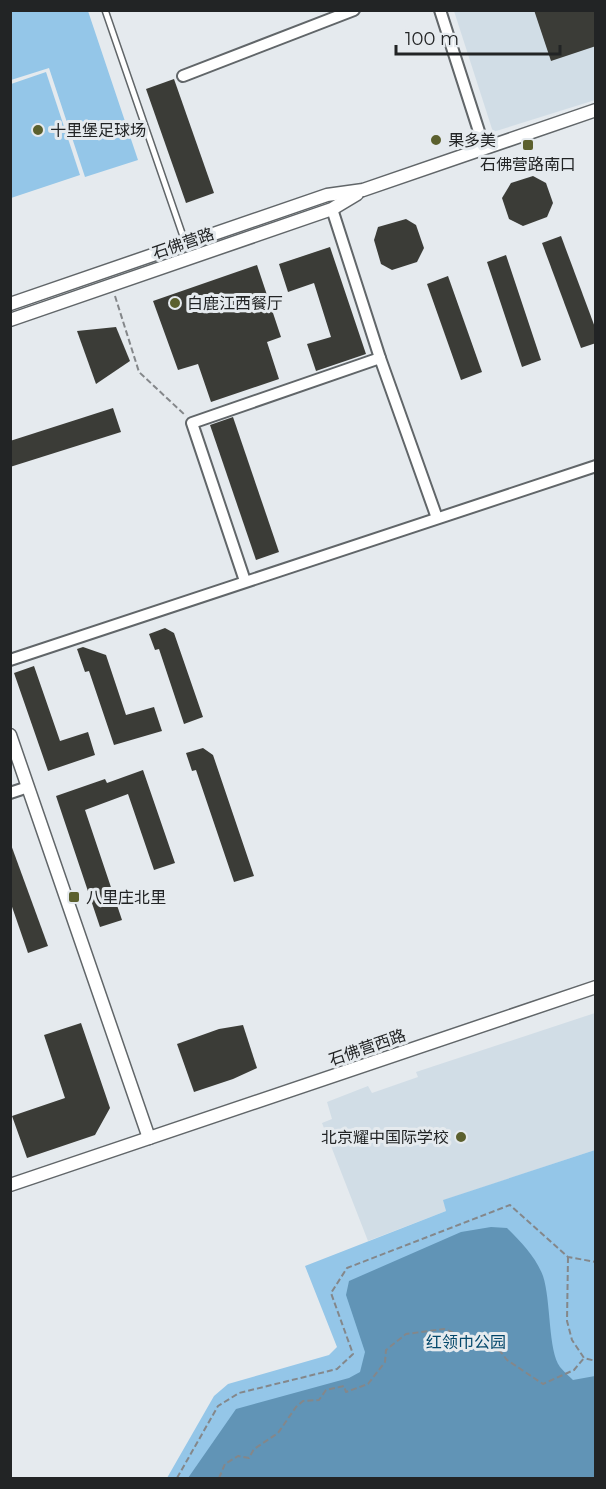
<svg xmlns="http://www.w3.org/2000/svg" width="606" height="1489" font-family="Montserrat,'Noto Sans SC',sans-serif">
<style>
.built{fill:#d1dde6}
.green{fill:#94c6e8}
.water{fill:#6194b6}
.building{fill:#3b3c37}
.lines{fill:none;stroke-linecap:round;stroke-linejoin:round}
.service-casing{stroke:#616669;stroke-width:8}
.minor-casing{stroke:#616669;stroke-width:14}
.tertiary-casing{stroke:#616669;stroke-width:15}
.path{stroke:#84878a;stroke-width:2;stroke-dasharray:6 3;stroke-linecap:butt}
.service{stroke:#fff;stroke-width:5}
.minor{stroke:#fff;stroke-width:10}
.tertiary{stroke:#fff;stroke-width:12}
.poi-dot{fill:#5b602e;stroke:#e5eaee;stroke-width:2}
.labels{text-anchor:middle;stroke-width:6;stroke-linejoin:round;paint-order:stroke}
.poi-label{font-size:16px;fill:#222425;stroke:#e5eaee;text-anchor:start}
.street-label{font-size:16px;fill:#222425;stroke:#e5eaee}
.park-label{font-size:16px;fill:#03476a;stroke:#e5eaee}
</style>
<rect width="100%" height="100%" fill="#e5eaee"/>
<!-- built -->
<g class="built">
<polygon points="454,11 595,11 595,100 493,132"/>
<polygon points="595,1013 595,1150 444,1200 446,1211 368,1241 322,1123 332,1119 327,1102 368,1086 372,1093 418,1077 416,1072"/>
</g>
<!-- green -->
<g class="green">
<polygon points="11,10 88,11 138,160 85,177 49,68 11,80"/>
<polygon points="46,72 80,175 11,198 11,84"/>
<polygon points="595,1150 595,1478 167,1478 214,1396 228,1384 329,1355 337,1347 305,1266 446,1211 443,1200"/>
</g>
<!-- water -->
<path class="water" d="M491 1227 507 1228C521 1242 536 1257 543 1276 551 1300 548 1351 560 1367 564 1372 569 1376 573 1380L595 1376V1478H188L236 1409 349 1378 360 1372 365 1352 346 1295 349 1281 461 1232Z"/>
<!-- building -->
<g class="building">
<polygon points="534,10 596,10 596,46 551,61"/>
<polygon points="174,79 214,193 186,203 146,89"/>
<polygon points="533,176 546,183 553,203 547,217 523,226 509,219 502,198 511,183"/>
<polygon points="406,219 416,225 424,248 417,262 392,270 381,264 374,240 378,227"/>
<polygon points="561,236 596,330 596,343 581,348 542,243"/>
<polygon points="330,247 366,354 316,371 307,344 331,337 314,283 288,292 279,264"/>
<polygon points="506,255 541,360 522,367 487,262"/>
<polygon points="257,265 281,337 267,342 279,379 211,402 198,364 178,370 153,301"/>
<polygon points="448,276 482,372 461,380 427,284"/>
<polygon points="116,327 130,361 96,384 77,331"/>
<polygon points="113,408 121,432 10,467 10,441"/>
<polygon points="233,417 279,552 256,560 210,425"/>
<polygon points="165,628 174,633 203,717 184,724 159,649 155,650 149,634"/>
<polygon points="83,647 106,655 126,715 154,707 162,731 114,745 89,671 85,672 77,649"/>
<polygon points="34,666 60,741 88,732 95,755 48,771 14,673"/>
<polygon points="203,748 213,755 254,876 234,882 196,770 192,771 186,753"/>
<polygon points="143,770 175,863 154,870 128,794 85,810 122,920 100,927 56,796 105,779 107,783"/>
<polygon points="10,842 48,946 28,953 10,901"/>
<polygon points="81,1023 110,1108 95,1135 27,1158 12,1116 65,1098 44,1035"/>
<polygon points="243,1025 257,1068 233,1079 194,1092 177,1044 219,1029"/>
</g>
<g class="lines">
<!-- service casing -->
<g class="service-casing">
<polyline id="service" points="105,10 185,242"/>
</g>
<!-- minor casing -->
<g class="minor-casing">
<g id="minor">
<polyline points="440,10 484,147"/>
<polyline points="183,76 354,10"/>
<polyline points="332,209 380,358 437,518"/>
<polyline points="245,581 192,423 380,358"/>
<polyline points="10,660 596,466"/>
<polyline points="10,793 28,787"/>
</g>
</g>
<!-- tertiary casing -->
<g class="tertiary-casing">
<g id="tertiary">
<polyline points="10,304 327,195 363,190 596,110"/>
<polyline points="10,320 332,209 357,194"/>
<polyline points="10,735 149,1138"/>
<polyline points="10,1185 596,987"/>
</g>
</g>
<!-- path -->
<g class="path">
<polyline points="115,296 139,372 186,416"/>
<polyline points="568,1257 567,1321 572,1340 584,1358 596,1361"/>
<polyline points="177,1478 218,1406 239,1393 337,1369 353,1354 331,1293 347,1268 510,1205 568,1257 596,1262"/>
<polyline points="219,1478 225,1464 238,1456 249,1458 254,1449 278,1433 296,1407 303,1401 319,1400 326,1390 344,1386 346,1392 368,1384 385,1362 386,1350 406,1334 444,1329 500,1351 507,1360 543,1384 574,1370 584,1358"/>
</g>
<!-- service -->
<use href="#service" class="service"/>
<!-- minor -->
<use href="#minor" class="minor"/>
<!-- tertiary -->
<use href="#tertiary" class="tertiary"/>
</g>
<!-- markers -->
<g class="poi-dot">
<circle cx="38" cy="130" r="6"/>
<circle cx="436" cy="140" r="6"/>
<rect x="522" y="139" width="12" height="12" rx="3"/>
<circle cx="175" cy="303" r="6"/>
<rect x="68" y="891" width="12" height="12" rx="3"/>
<circle cx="461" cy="1137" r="6"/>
</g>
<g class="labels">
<!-- poi labels -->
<g class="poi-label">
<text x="50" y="136">十里堡足球场</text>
<text x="448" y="146">果多美</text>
<text x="528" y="170" text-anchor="middle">石佛营路南口</text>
<text x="187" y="309">白鹿江西餐厅</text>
<text x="86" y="903">八里庄北里</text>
<text x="449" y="1143" text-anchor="end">北京耀中国际学校</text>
</g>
<!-- street labels -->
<g class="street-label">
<text transform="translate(183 243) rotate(-19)" y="6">石佛营路</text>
<text transform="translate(367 1047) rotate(-19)" y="6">石佛营西路</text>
</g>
<!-- park labels -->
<g class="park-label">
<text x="466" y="1348">红领巾公园</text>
</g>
</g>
<!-- border -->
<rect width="606" height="1489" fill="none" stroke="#222425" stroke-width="24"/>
<!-- scale -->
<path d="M396 45v9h164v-9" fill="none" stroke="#222425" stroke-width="3"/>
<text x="405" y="45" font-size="18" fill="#222425" stroke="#e5eaee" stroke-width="4.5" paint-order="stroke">100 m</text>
</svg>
